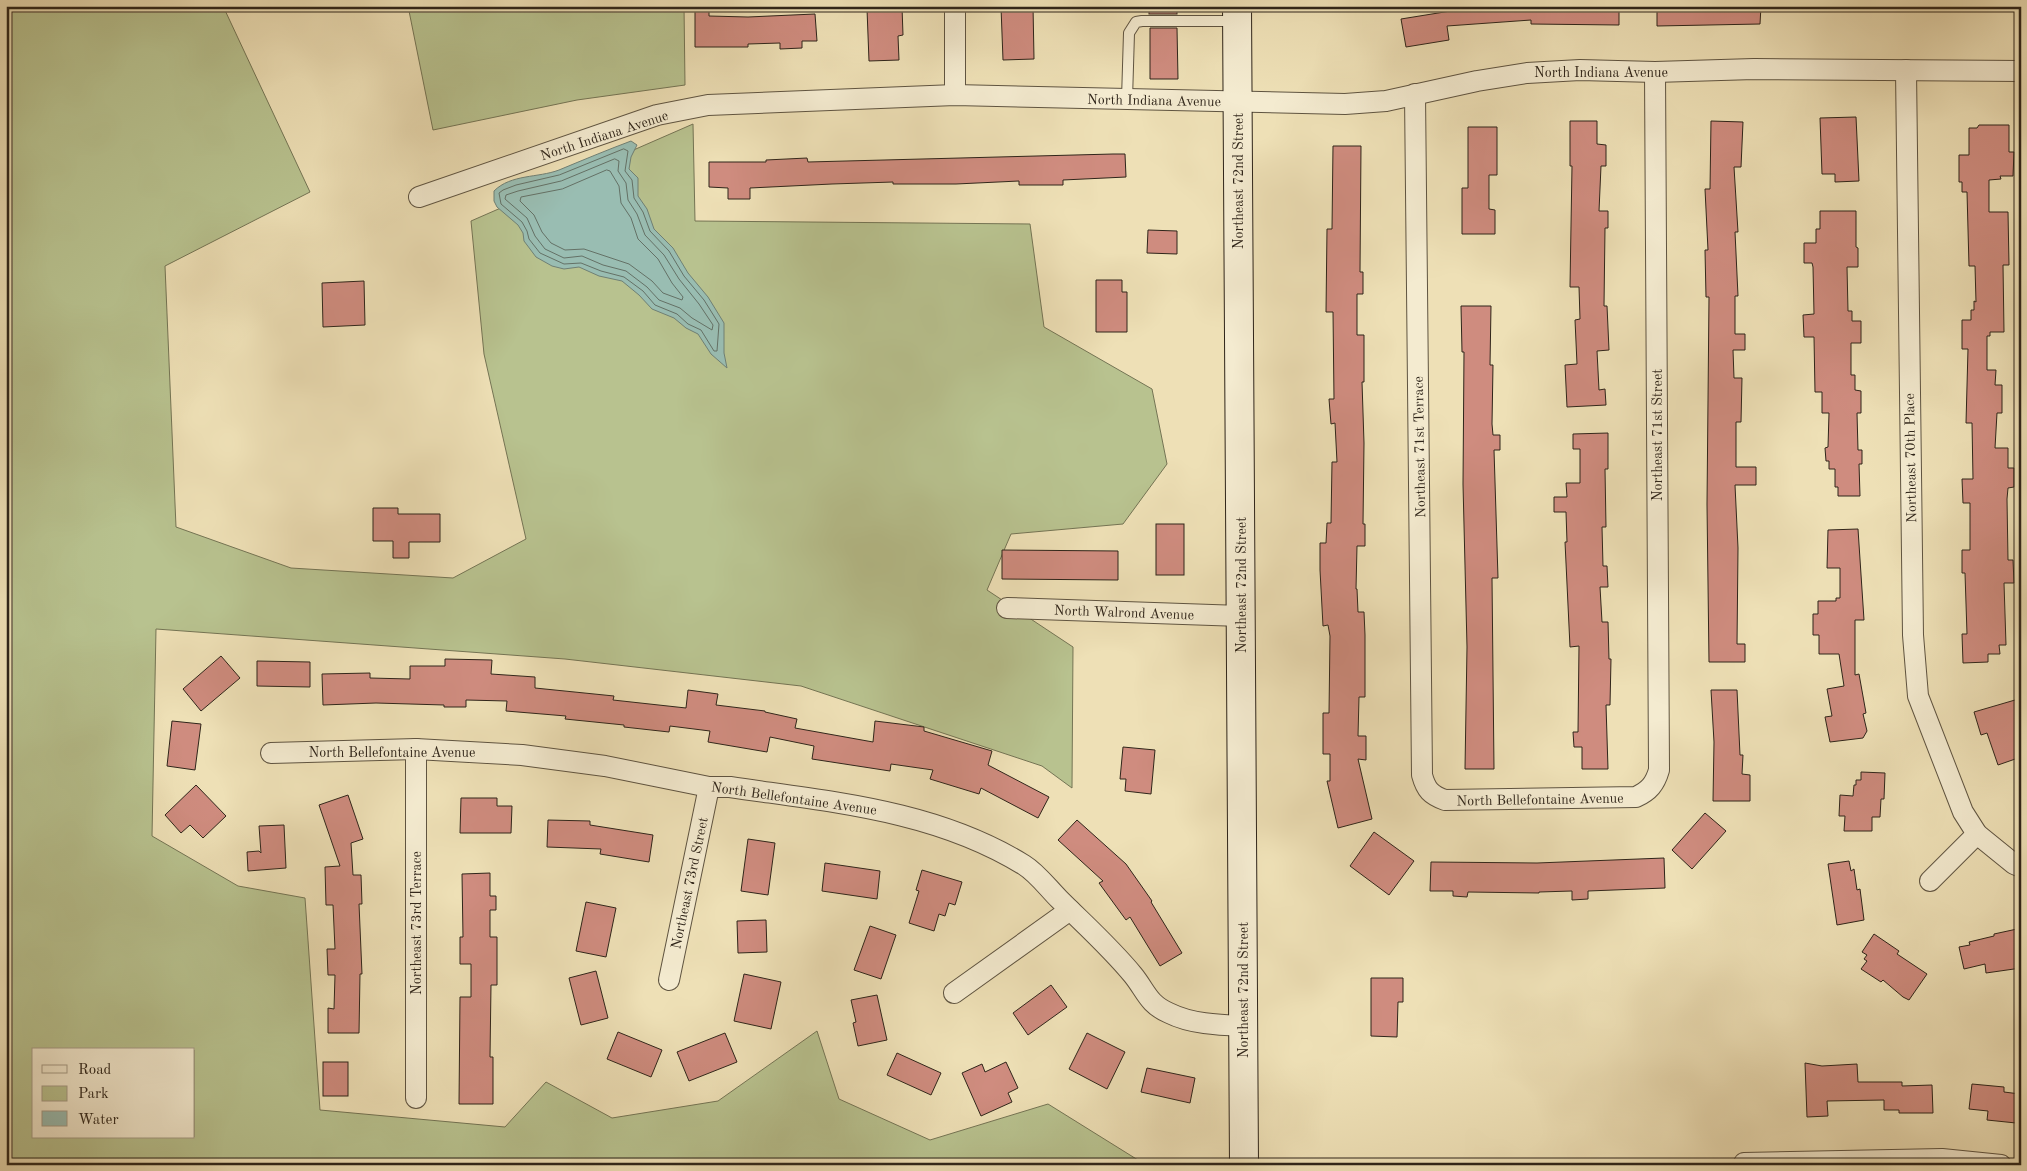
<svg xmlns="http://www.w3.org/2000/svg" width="2027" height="1171" font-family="'Old Standard TT',serif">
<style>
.green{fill:#b8c28f;stroke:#747454;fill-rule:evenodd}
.water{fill:#99bdb2;stroke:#6f8075}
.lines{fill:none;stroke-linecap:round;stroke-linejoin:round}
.shore{stroke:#647166;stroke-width:1}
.building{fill:#cf8c7f;stroke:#2f251a}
.service-casing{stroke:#5f5441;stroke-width:12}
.minor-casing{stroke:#5f5441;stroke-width:22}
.secondary-casing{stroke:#2f251a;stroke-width:30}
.service{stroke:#f4ebd0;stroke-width:10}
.minor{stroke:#f4ebd0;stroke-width:20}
.secondary{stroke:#f4ebd0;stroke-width:28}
.labels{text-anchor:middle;stroke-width:4;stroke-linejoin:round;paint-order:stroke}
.street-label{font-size:14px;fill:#2f251a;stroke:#f4ebd0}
</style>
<rect width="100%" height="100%" fill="#eee0b6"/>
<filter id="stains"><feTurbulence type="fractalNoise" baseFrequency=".004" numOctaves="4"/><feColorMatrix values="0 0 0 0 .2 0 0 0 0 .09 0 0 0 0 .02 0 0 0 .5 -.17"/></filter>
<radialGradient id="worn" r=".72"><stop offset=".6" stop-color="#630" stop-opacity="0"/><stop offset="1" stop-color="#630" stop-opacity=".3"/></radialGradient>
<!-- green -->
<g class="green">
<path d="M6 6H223L310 192 165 266 176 527 291 568 453 578 526 539 484 354 471 221 693 124 695 221 1030 224 1044 327 1152 389 1167 464 1123 524 1011 534 987 590 1073 647 1072 788 1042 766 801 686 565 659 156 629 152 836 238 886 305 898 320 1110 505 1127 546 1082 612 1118 718 1101 817 1031 839 1099 930 1140 1048 1104 1146 1165H6ZM34 1050H194V1137H34Z"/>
<polygon points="408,6 684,6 685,85 577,100 433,130"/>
</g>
<!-- water -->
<path class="water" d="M631 141 637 145 631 157 629 169 638 178V196L647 209 654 229 673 248 688 273 708 297 724 323V353L727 368 711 354 698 334 686 328 674 318 652 309 639 295 622 281 599 276 579 267 564 269 552 266 536 257 524 241 523 233 518 225 497 207 494 201V191C511 174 538 178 559 170 583 160 607 150 631 141Z"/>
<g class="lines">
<!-- shore -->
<g class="shore">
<polygon points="624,149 628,151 625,171 632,180 634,198 643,212 650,231 669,251 684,276 704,300 719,324 717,351 714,351 701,330 688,324 677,314 655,305 643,291 624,277 601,271 581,263 564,264 540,253 529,239 527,231 522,222 501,204 499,193 503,190 516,185 559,175"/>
<polygon points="615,159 619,161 618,171 626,183 628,200 637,214 645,235 664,255 679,279 699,304 713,325 712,330 692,318 680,308 659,300 647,287 626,271 603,265 582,256 564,258 545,249 535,236 527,218 505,199 506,195 518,191 561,181"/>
<polygon points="607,170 610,171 619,186 621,203 631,218 638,239 658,259 672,283 683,297 682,300 663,293 652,281 629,264 584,249 565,250 551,243 542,232 534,215 520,201 521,197 562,189"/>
</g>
</g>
<!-- building -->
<g class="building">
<polygon points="1033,6 1034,59 1003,60 1001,7"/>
<rect x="1149" y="6" width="28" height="8"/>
<polygon points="1462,6 1619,6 1619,25 1531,24 1531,20 1447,26 1449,40 1406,47 1401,19 1463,9"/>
<polygon points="1657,6 1761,6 1760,24 1657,26"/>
<polygon points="695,7 709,7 709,16 748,17 815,14 817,41 802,41 802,48 780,49 780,43 748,44 748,47 695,47"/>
<polygon points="902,7 903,35 898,36 899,60 869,61 867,9"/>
<polygon points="1150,28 1177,28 1178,79 1150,79"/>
<polygon points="1856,117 1859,181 1835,182 1835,174 1822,174 1820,118"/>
<polygon points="1570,121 1597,121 1597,144 1606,145 1606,166 1601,166 1599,211 1608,211 1608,228 1605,228 1604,306 1607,306 1609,350 1597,351 1599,390 1605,389 1606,405 1567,407 1565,365 1577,364 1575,320 1580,319 1579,287 1570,287 1572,166 1570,166"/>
<polygon points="1711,121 1743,122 1741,167 1734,167 1738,232 1735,232 1738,296 1735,296 1735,334 1745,334 1745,350 1733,350 1734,378 1742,378 1741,422 1736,422 1736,467 1756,467 1756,485 1735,485 1738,548 1737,644 1745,644 1745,662 1709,662 1707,504 1709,297 1706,297 1705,250 1708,250 1705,189 1710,189"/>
<polygon points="1979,125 2009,125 2009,152 2014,152 2013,176 2000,176 2001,179 1989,180 1989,212 2008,212 2009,265 2003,265 2004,332 1990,332 1990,336 1987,336 1987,370 1996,370 1995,385 2002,385 2002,413 1997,413 1995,448 2008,448 2008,468 2014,468 2014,487 2008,488 2007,499 2008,560 2013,560 2014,583 2004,583 2006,645 1999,645 2000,654 1988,654 1988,662 1963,663 1962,634 1967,634 1965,573 1962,573 1962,550 1970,550 1970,503 1963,503 1962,479 1973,479 1972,423 1966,423 1968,349 1962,349 1962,320 1971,320 1971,310 1974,310 1974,301 1976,302 1975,266 1969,266 1967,192 1962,192 1962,182 1959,182 1959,155 1969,155 1969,128 1977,128"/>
<polygon points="1468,127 1497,127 1497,175 1489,175 1489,209 1495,210 1495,234 1462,234 1462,188 1468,188"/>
<polygon points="1333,146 1361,146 1360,272 1363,272 1363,294 1357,294 1357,335 1364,335 1364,382 1362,382 1364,443 1363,524 1365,524 1365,546 1357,546 1356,589 1357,589 1358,612 1364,612 1365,635 1365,697 1359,697 1358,736 1366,736 1366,760 1358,759 1372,819 1338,828 1327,781 1330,781 1330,754 1323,754 1323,713 1329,713 1330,636 1328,625 1323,626 1320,570 1320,543 1326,543 1327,523 1331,523 1332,462 1337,462 1335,423 1331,424 1329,399 1334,399 1333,312 1326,312 1327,229 1332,229"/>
<polygon points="1113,154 1125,154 1126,177 1063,180 1063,185 1019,185 1019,181 956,184 893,184 893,182 832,184 750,188 750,199 728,199 728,188 709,187 709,162 766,162 766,160 807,158 808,162"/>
<polygon points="1820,211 1856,211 1856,247 1858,248 1858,267 1847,267 1848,311 1852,311 1852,321 1861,321 1861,343 1851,343 1851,375 1855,375 1855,390 1861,391 1861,413 1857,413 1858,450 1862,450 1862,464 1859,464 1860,496 1838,496 1838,487 1835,487 1835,469 1829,469 1829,461 1826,461 1825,448 1828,447 1829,413 1822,413 1822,392 1815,392 1814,337 1804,337 1803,315 1814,314 1813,267 1812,263 1804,263 1804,243 1816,243 1816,229 1820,229"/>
<polygon points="1148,230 1177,231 1177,254 1147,253"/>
<polygon points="1096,280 1122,280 1122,292 1127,292 1127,332 1096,332"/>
<polygon points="364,281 365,325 323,327 322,283"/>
<polygon points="1461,306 1491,306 1490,365 1493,365 1492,424 1493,435 1500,435 1500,450 1494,450 1498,578 1492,578 1494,769 1465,769 1467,647 1463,484 1464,352 1462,352"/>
<polygon points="1608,433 1608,469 1605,469 1606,527 1602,527 1603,566 1607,566 1608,587 1600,587 1602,622 1608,622 1609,659 1611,659 1610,705 1606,705 1608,769 1582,769 1582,747 1574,747 1573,732 1578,732 1579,646 1570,647 1565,542 1567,542 1566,512 1554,512 1554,497 1567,497 1566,483 1580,483 1580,449 1573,449 1573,434"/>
<polygon points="373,508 398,508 398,514 440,514 440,542 409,542 409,558 393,558 393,541 373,541"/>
<rect x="1156" y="524" width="28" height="51"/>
<polygon points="1858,529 1864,620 1855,620 1855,675 1859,674 1866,713 1863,714 1867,731 1863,738 1830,742 1825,717 1832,716 1827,689 1844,686 1839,654 1819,654 1819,635 1813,635 1813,614 1818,614 1818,601 1836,601 1836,598 1840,598 1840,568 1827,568 1828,530"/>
<polygon points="1002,550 1118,551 1118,580 1002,579"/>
<polygon points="221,656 240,678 201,711 183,689"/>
<polygon points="445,659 492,660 491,674 535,677 535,688 614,696 613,700 686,708 688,690 718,694 716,705 765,711 765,712 797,719 795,728 873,742 875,721 924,727 924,731 992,751 988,765 1049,797 1038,818 981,788 979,794 930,779 933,770 891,764 890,771 812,759 814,746 770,737 767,752 708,742 710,731 670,726 669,732 624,727 624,725 565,719 566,716 506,711 507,701 466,700 466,707 444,707 444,705 376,703 323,705 322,674 370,673 370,678 410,679 410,666 445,666"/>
<polygon points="257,661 310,662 310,687 257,686"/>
<polygon points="1711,690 1737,690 1740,755 1743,755 1742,774 1750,775 1750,801 1713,801 1714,742"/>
<polygon points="2015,700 2021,717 2021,757 1998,765 1987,733 1981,735 1974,712"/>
<polygon points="172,721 201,724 195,770 167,766"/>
<polygon points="1123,747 1155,750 1151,794 1125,791 1126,779 1120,779"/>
<polygon points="1861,772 1885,773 1884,799 1881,799 1880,817 1872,817 1872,831 1844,831 1845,816 1839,816 1840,795 1853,796 1854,785 1856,785 1856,780 1861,780"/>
<polygon points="196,785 226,816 203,838 190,825 181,833 165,815"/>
<polygon points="348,795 363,839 351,843 353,875 361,875 362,904 359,904 362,974 360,974 359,1033 328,1033 328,1008 334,1009 335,975 328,975 327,949 335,949 333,905 326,905 325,867 340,866 319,805"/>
<polygon points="461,798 497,798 497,806 512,806 511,833 460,833"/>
<polygon points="1705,813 1726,831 1692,869 1672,850"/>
<polygon points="548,820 590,821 590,825 653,835 649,862 600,854 601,849 547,847"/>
<polygon points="1077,820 1126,864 1152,901 1151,902 1182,953 1160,966 1130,917 1126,920 1099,883 1103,881 1058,840"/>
<polygon points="284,825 286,868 248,871 247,852 259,851 261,853 259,826"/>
<polygon points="1374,832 1414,861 1389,895 1350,866"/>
<polygon points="748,839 775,843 768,895 741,891"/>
<polygon points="1664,858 1665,888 1588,891 1588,899 1572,900 1572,891 1539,892 1539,893 1468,892 1467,897 1453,896 1453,891 1430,891 1431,862 1537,863"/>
<polygon points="1849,861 1851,871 1854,869 1857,890 1860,889 1864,920 1837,925 1828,864"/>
<polygon points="825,863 880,871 877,899 822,891"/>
<polygon points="922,870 962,882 955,905 949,903 945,916 939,914 934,931 909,923 919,891 916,890"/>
<polygon points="490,873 490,896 496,896 496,910 490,910 490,937 497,937 497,985 491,985 490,1057 493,1057 493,1104 459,1104 460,997 471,997 471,964 460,964 460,937 463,937 462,874"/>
<polygon points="586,902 616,908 606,957 576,951"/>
<polygon points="766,920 767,952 738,953 737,921"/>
<polygon points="870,926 896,935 881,979 854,970"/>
<polygon points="2017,929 2021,948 2021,968 1986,973 1985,964 1964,969 1959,947 1970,945 1969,942 1994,936 1994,934"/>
<polygon points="1874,934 1899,951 1897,954 1927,974 1909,1000 1903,997 1883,980 1881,982 1861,969 1867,961 1864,959 1867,955 1862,952"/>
<polygon points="596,971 608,1018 581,1025 569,978"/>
<polygon points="744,974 781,982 771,1029 734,1021"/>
<polygon points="1371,978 1403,978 1403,1002 1398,1002 1397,1037 1371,1036"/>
<polygon points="1051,985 1067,1007 1028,1035 1013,1013"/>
<polygon points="877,995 887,1040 858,1046 853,1023 856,1022 851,1000"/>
<polygon points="618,1032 662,1050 651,1077 607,1059"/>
<polygon points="725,1033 737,1062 689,1081 677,1052"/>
<polygon points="1087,1033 1125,1052 1107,1089 1069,1069"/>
<polygon points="897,1053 941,1073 931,1095 887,1075"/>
<rect x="323" y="1062" width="25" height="34"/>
<polygon points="1006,1062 1018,1088 1008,1093 1012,1102 981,1116 962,1073 982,1064 985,1072"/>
<polygon points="1805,1063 1822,1066 1857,1064 1858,1082 1902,1082 1902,1086 1932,1085 1933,1113 1899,1113 1899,1110 1884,1110 1884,1100 1827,1101 1828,1116 1807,1117"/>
<polygon points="1147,1068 1195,1078 1190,1103 1141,1092"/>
<polygon points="1972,1084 2004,1087 2004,1092 2020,1094 2016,1123 1987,1120 1988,1111 1969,1109"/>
</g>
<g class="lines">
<!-- service casing -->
<g class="service-casing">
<polyline id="service" points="1127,99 1129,33 1136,22 1142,21 1236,21"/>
</g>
<!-- minor casing -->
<g class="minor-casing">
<g id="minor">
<polyline points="955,6 955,95"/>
<polyline points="1906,70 1913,635 1918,696 1963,812 1977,834 2014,864 2021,867"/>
<path d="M1415 94 1422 775C1426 790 1431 795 1445 800L1636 797C1649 791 1655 784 1659 770L1655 72"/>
<polyline points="419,197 657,115 708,105 955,95 1345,104 1386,101 1477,81 1527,73 1580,70 1655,72 1754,69 2021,71"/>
<polyline points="1007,608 1241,616"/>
<path d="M271 753 416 749 522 755 605 766 709 787H730C831 802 935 810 1024 865 1037 873 1048 888 1059 899 1084 924 1111 948 1133 975 1146 991 1148 1004 1169 1013 1191 1024 1218 1025 1243 1026"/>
<polyline points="1930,881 1977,834"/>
<polyline points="669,980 709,787"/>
<polyline points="954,993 1070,910"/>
<polyline points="416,1098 416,749"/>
<polyline points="1744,1163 1942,1159 2001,1165"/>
</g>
</g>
<!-- secondary casing -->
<g class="secondary-casing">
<polyline id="secondary" points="1237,6 1244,1165"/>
</g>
<!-- service -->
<use href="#service" class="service"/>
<!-- minor -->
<use href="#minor" class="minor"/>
<!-- secondary -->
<use href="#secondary" class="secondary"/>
</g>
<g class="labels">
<!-- street labels -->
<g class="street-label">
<text x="1601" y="77">North Indiana Avenue</text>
<text transform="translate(1154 100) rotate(1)" y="5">North Indiana Avenue</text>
<text transform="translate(604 135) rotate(-18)" y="5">North Indiana Avenue</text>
<text transform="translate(1238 181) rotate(-90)" y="5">Northeast 72nd Street</text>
<text transform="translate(1657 435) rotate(-90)" y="5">Northeast 71st Street</text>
<text transform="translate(1419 447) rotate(-91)" y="5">Northeast 71st Terrace</text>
<text transform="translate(1910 458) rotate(-91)" y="5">Northeast 70th Place</text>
<text transform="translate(1241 585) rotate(-90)" y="5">Northeast 72nd Street</text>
<text transform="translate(1124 612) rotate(2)" y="5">North Walrond Avenue</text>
<text x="392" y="757">North Bellefontaine Avenue</text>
<text transform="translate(794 798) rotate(8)" y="5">North Bellefontaine Avenue</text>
<text transform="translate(1540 799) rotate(-1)" y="5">North Bellefontaine Avenue</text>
<text transform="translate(689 883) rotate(-78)" y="5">Northeast 73rd Street</text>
<text transform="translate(416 923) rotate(-90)" y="5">Northeast 73rd Terrace</text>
<text transform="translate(1243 990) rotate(-90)" y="5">Northeast 72nd Street</text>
</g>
</g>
<!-- margin -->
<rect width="2027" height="1171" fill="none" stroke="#eee0b6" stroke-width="25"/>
<rect x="8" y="8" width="2012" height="1156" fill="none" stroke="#2f251a" stroke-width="2.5"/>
<rect x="12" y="12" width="2002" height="1146" fill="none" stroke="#2f251a"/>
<!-- legend -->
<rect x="32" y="1048" width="162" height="90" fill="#f4ebd0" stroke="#a59c87"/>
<rect x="42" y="1065" width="25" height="8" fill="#f4ebd0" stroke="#a59c87"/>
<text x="78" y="1074" font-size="15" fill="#2f251a">Road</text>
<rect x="42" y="1086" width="25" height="15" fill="#b8c28f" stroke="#a59c87"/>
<text x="78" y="1098" font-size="15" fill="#2f251a">Park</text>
<rect x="42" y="1111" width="25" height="15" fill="#99bdb2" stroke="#a59c87"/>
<text x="78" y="1124" font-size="15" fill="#2f251a">Water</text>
<rect width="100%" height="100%" filter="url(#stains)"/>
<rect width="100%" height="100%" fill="url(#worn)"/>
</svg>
